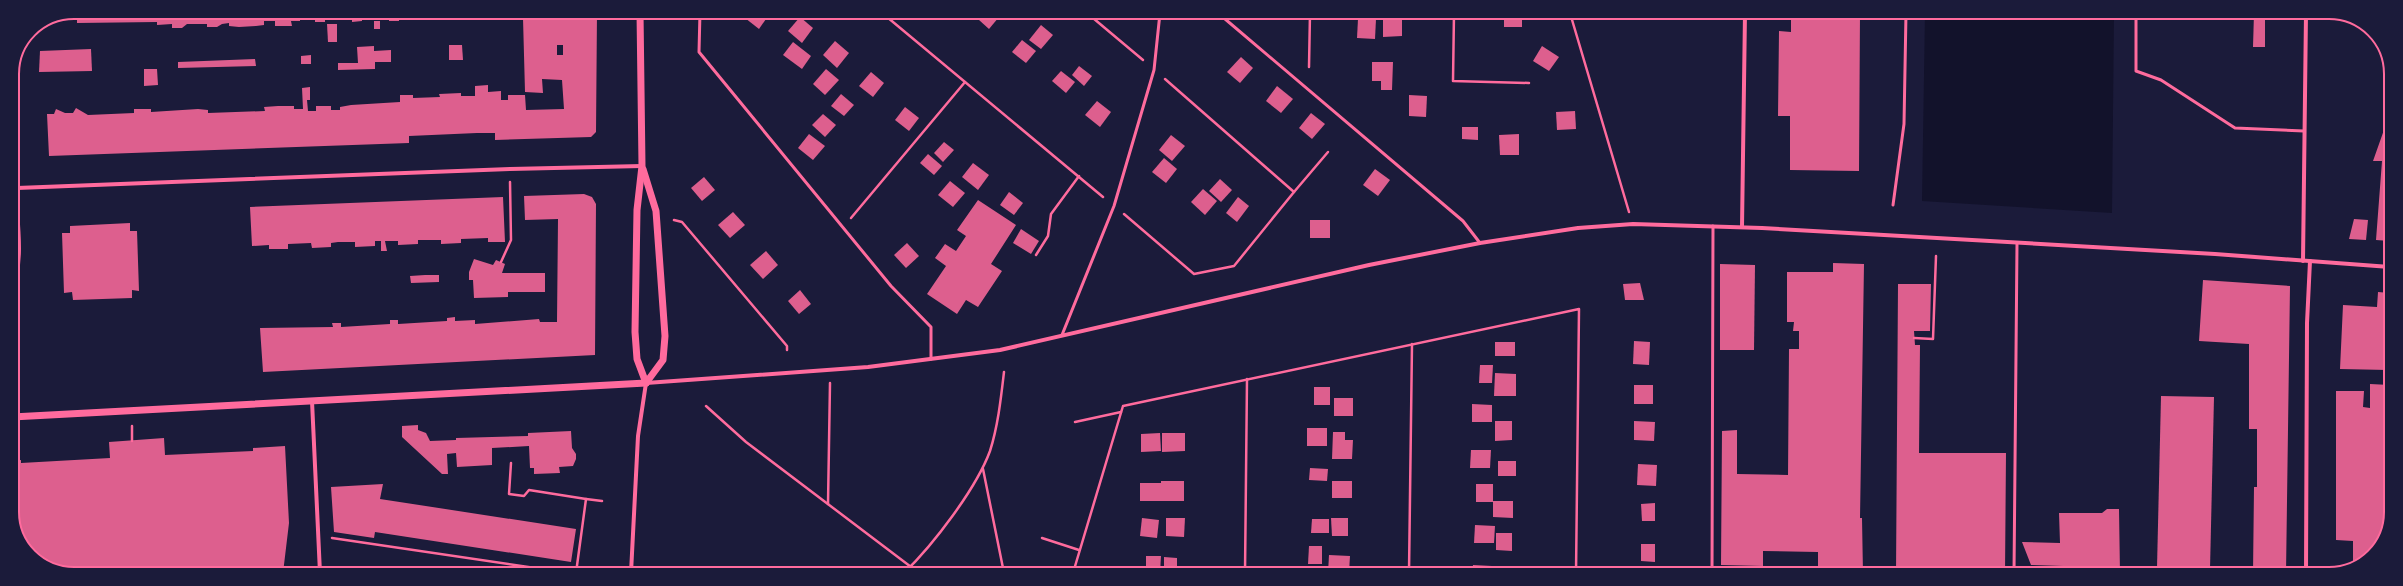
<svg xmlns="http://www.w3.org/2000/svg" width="2403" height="586" font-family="'Source Sans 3',sans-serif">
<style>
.water{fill:#12122b}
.building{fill:#dd5f8e;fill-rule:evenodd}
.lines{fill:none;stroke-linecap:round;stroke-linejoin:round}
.path{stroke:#ff6b9d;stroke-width:2.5}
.service{stroke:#ff6b9d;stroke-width:3}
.minor{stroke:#ff6b9d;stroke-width:4}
.tertiary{stroke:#ff6b9d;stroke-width:7}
.rim{fill:none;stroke:#ff6b9d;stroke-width:2}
</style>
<rect width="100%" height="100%" fill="#1b1b3a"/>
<!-- water -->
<polygon class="water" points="1925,13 2114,13 2112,213 1922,201"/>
<!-- building -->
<g class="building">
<polygon points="77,12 523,12 523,14 510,14 510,18 500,18 500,15 473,15 474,19 463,19 463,15 436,16 436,20 426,20 426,16 399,17 399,21 389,21 389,17 362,18 362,21 352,22 352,18 325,19 325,22 315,22 315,19 300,19 300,21 291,21 292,26 275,26 275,21 264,21 264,25 256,26 239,27 229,26 229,23 222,24 217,27 207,27 207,24 187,24 182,28 172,28 172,24 157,25 157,22 77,23"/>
<path d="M563 12H597L596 132 591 137 495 140V133H477L409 136V143L49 156 47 114H54L56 109 65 113H73L76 108 88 115 134 113V109H151V112L198 109 208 110V113L265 111 264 107 278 106H294V109H303L302 88 310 87V100H307L308 111H316V106H331V110H340V107L351 105 400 102V95H413V98L440 97 439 94 461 93V96H475V86L488 85V92L501 91V100H508V95H525L526 110 564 109 562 80 542 79 543 93 525 92 523 18H563ZM557 45H563V55H557Z"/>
<polygon points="749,12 757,12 766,19 759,29 745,18"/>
<polygon points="985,12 995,13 999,17 989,29 979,20"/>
<rect x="1504" y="13" width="18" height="14"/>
<polygon points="1791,13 1860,13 1859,171 1790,170 1790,116 1778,116 1779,31 1791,32"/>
<polygon points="2254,13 2265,13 2265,47 2253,47"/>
<polygon points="1383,14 1402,14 1402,36 1383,37"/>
<polygon points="800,17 813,28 802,43 788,31"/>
<polygon points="1358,19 1376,19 1375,39 1357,38"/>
<rect x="374" y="21" width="6" height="8"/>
<polygon points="327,24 337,24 337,42 328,42"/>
<polygon points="1041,25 1053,35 1041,49 1029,40"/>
<polygon points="1022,40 1036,51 1026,63 1012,52"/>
<polygon points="835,41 849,53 837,68 823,55"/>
<polygon points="793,42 811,56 802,69 783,55"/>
<polygon points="449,45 462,45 463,60 449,60"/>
<polygon points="374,46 374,51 391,50 391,62 375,62 375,69 338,70 338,63 358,63 357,47"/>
<polygon points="1542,46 1559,57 1549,71 1533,61"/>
<polygon points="91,49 92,71 39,72 40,51"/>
<polygon points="311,55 311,64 301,64 301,56"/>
<polygon points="1241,57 1253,68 1240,83 1227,72"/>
<polygon points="255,59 256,66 178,68 178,62"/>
<polygon points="1372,62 1393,62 1392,90 1381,90 1381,81 1372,81"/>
<polygon points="1079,66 1092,76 1084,86 1072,75"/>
<polygon points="144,69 157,69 158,85 144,86"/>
<polygon points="826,69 839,80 825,95 813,84"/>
<polygon points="1061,71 1075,82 1066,93 1052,81"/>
<polygon points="871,72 884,83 873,97 859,86"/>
<polygon points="1277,86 1293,99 1281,113 1266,101"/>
<polygon points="841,94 854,105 844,116 831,106"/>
<polygon points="1409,95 1427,96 1426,117 1409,116"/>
<polygon points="1097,101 1111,112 1100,127 1085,115"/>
<polygon points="905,107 919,118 909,131 895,120"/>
<polygon points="2391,110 2390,241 2376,240 2382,161 2373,161"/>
<polygon points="1575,111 1576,129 1557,130 1556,112"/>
<polygon points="1311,113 1325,124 1312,139 1299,128"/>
<polygon points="823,114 836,125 825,137 812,125"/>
<polygon points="1462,127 1478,127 1478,140 1462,139"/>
<polygon points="809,134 825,146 813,160 798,148"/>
<polygon points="1519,134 1519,155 1500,155 1499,135"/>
<polygon points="1171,135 1185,146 1172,161 1159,150"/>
<polygon points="944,142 954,150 943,162 934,153"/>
<polygon points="928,154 942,166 934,175 920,163"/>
<polygon points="1164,158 1177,169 1166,183 1152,172"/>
<polygon points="973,163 989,175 978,190 962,177"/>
<polygon points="1375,169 1390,180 1378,196 1363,185"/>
<polygon points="704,177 715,190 702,201 691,188"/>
<polygon points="1220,179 1232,190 1221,202 1209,191"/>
<polygon points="950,181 965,193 953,207 938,195"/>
<polygon points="1203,189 1217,201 1205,215 1191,202"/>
<polygon points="1009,192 1023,203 1014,215 1000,205"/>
<polygon points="584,194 592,197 596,204 595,355 263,372 260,328 333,327 332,323 341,323 341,327 390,324 390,320 398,320 398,324 447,321 447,318 455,317 455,321 475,320 475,324 539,319 540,322 557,322 558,219 525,220 524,196"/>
<polygon points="503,197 505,242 488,242 488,238 461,239 461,243 441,244 441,240 418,240 418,244 398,245 398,241 385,241 387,251 381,251 381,241 375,241 375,246 355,247 355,242 338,242 331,243 331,247 312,248 311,243 288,244 288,249 269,249 269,245 252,246 250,207"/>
<polygon points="1238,197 1249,206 1237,222 1226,213"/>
<polygon points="978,200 1016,225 991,264 1002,271 978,307 966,300 957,314 927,294 946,266 935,258 945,244 956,251 966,236 957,230"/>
<polygon points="733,212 745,225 730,238 718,225"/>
<polygon points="2354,219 2368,220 2366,240 2349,239"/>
<rect x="1310" y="220" width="20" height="18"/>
<polygon points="130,223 130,231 137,231 139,291 132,290 132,298 73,300 72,292 64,293 62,233 70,233 70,226"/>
<polygon points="1021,229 1039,241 1031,254 1013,243"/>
<polygon points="907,243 919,256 906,268 894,255"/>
<polygon points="766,251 778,265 763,279 750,265"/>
<polygon points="474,259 493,265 496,260 505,264 502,273 545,273 545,292 508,292 508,297 474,298 473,280 469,280 469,272"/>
<polygon points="1833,263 1864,264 1860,518 1862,518 1863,574 1815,574 1818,572 1818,552 1763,551 1763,566 1721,565 1722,431 1737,430 1737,474 1788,475 1789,349 1799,349 1799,331 1793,331 1794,322 1787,322 1787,272 1833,272"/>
<polygon points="1720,264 1755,265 1754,350 1720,350"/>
<polygon points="425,275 439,275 439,282 411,283 410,276"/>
<polygon points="2203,280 2290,286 2286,574 2253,574 2254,487 2257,487 2257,429 2249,429 2249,344 2199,341"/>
<polygon points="1640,283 1644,300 1625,300 1623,284"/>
<polygon points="1898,284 1931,284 1930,331 1914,331 1915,345 1920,345 1919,453 2006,453 2005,574 1896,574"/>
<polygon points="800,290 811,304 799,314 788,301"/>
<polygon points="2378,292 2390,293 2390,377 2387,377 2388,370 2340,369 2343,305 2377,307"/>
<polygon points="1634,341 1650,342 1649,365 1633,364"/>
<rect x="1495" y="342" width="20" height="14"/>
<polygon points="1480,365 1493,365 1492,383 1479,383"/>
<polygon points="1495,373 1516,374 1516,396 1494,396"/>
<polygon points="2370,384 2390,385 2390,524 2367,561 2353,566 2353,541 2336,540 2336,391 2364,391 2363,407 2370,408"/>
<rect x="1634" y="385" width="19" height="19"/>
<rect x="1314" y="387" width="16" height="18"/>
<polygon points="2161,396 2214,397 2210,569 2157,568"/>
<rect x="1334" y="398" width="19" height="18"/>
<polygon points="1472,404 1492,405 1492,422 1472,422"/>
<polygon points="1495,421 1512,421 1512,440 1495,441"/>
<polygon points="1634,421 1655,422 1654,441 1634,440"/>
<polygon points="418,425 418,430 426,433 430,441 456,440 456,438 528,436 528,433 571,431 572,448 576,454 576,459 573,466 559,467 560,473 534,474 534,468 530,468 529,446 492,448 492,465 457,467 456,453 447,454 448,474 442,474 402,437 402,426"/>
<rect x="1307" y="428" width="20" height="18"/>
<polygon points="1333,432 1345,432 1345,440 1353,440 1352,459 1332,459"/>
<polygon points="1160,433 1161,451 1141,452 1141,434"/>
<polygon points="1162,433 1185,433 1185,451 1162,452"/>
<polygon points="164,438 165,455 253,451 253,448 285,446 289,523 283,573 62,573 27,553 13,520 12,461 21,460 21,463 110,458 109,442"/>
<polygon points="1471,450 1491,450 1490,468 1470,468"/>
<rect x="1498" y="461" width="18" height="15"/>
<polygon points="1638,464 1657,465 1656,486 1637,485"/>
<polygon points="1310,468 1328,469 1327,481 1309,480"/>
<polygon points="1161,481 1184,481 1184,501 1140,501 1140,483 1161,483"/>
<rect x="1332" y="481" width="20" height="17"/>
<polygon points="383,484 380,499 576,529 571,562 375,532 374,538 334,532 331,487"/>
<rect x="1476" y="484" width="17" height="18"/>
<polygon points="1493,501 1513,501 1513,518 1493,517"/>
<polygon points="1655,503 1655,521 1642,521 1641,504"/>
<polygon points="2107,509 2119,509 2120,574 2093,574 2094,567 2031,565 2022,542 2060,543 2059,513 2102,513"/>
<polygon points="1142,518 1159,520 1157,538 1140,536"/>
<polygon points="1166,518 1185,518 1184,537 1166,536"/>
<polygon points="1331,518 1348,518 1348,536 1332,536"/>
<polygon points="1312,519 1329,519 1329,533 1311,533"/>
<polygon points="1475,525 1495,526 1494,543 1474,543"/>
<polygon points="1496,533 1512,533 1512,551 1496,550"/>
<polygon points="1641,544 1655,544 1655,562 1641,561"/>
<polygon points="1309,546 1322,546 1322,564 1308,564"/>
<polygon points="1329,555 1350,556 1349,573 1328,573"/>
<polygon points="1146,556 1161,556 1160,573 1146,573"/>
<polygon points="1164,557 1177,558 1177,573 1164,573"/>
<polygon points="1473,565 1492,566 1492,574 1472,574"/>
</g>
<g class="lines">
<!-- path -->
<g class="path">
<polyline points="881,12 1103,197"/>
<polyline points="1087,13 1143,60"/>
<polyline points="1454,13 1453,81 1529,83"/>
<polyline points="1570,13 1629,212"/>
<polyline points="1309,67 1310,13"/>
<polyline points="12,143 16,175"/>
<polyline points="1294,192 1328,152"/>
<polyline points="1124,214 1194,274 1234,266 1294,192 1165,79"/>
<polyline points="851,218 965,82"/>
<polyline points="674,220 682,222 787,346 787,350"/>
<polyline points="1036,255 1048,236 1051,214 1079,176"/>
<polyline points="501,262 511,240 510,182"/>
<path d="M12 290C24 265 19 229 17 202"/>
<polyline points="1914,338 1933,339 1936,256"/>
<polyline points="706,406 746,442 919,573"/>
<polyline points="1075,422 1121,412"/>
<polyline points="132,426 132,441"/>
<polyline points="511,463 509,494 524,496 529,490 586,499"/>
<polyline points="983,469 1004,573"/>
<polyline points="828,504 830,383"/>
<polyline points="332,538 569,573"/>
<polyline points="1042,538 1079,550"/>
<polyline points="576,573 586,499 602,501"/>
<path d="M904 573C933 545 976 489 990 451 998 426 1001 398 1004 372"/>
<polyline points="1073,573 1123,406 1579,309 1576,574"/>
<polyline points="1245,573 1247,379"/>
<polyline points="1409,573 1412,344"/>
</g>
<!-- service -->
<g class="service">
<polyline points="700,12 699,52 891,286 931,327 931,359"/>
<polyline points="1218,13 1463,221 1480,243"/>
<polyline points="2136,13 2136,71 2161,80 2235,128 2304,131"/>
<polyline points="1893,205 1904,124 1906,13"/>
<polyline points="1062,335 1114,206 1154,70 1160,13"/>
<polyline points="1712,574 1713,226"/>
<polyline points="2014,574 2017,244"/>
</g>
<!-- minor -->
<g class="minor">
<polyline points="17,188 510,169 642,166"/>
<polyline points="1742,227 1745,13"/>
<polyline points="2303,261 2306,13"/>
<polyline points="312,401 320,573"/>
<polyline points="631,573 638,436 646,383 868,367 1000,350 1369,265 1480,243 1578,228 1633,224 1762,228 2215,254 2390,267"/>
<polyline points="2306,574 2307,323 2310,261"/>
</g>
<!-- tertiary -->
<g class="tertiary">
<polyline points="640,12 642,166 637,210 635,332 637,359 646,383"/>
<polyline points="643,169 656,211 665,336 663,360 646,383"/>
<polyline points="12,417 646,383"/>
</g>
</g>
<!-- crop -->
<path d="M0 0H2403V586H0ZM74 19H2329A55 55 0 0 1 2384 74V512A55 55 0 0 1 2329 567H74A55 55 0 0 1 19 512V74A55 55 0 0 1 74 19Z" fill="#1b1b3a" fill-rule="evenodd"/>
<path class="rim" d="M74 19H2329A55 55 0 0 1 2384 74V512A55 55 0 0 1 2329 567H74A55 55 0 0 1 19 512V74A55 55 0 0 1 74 19Z"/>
</svg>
